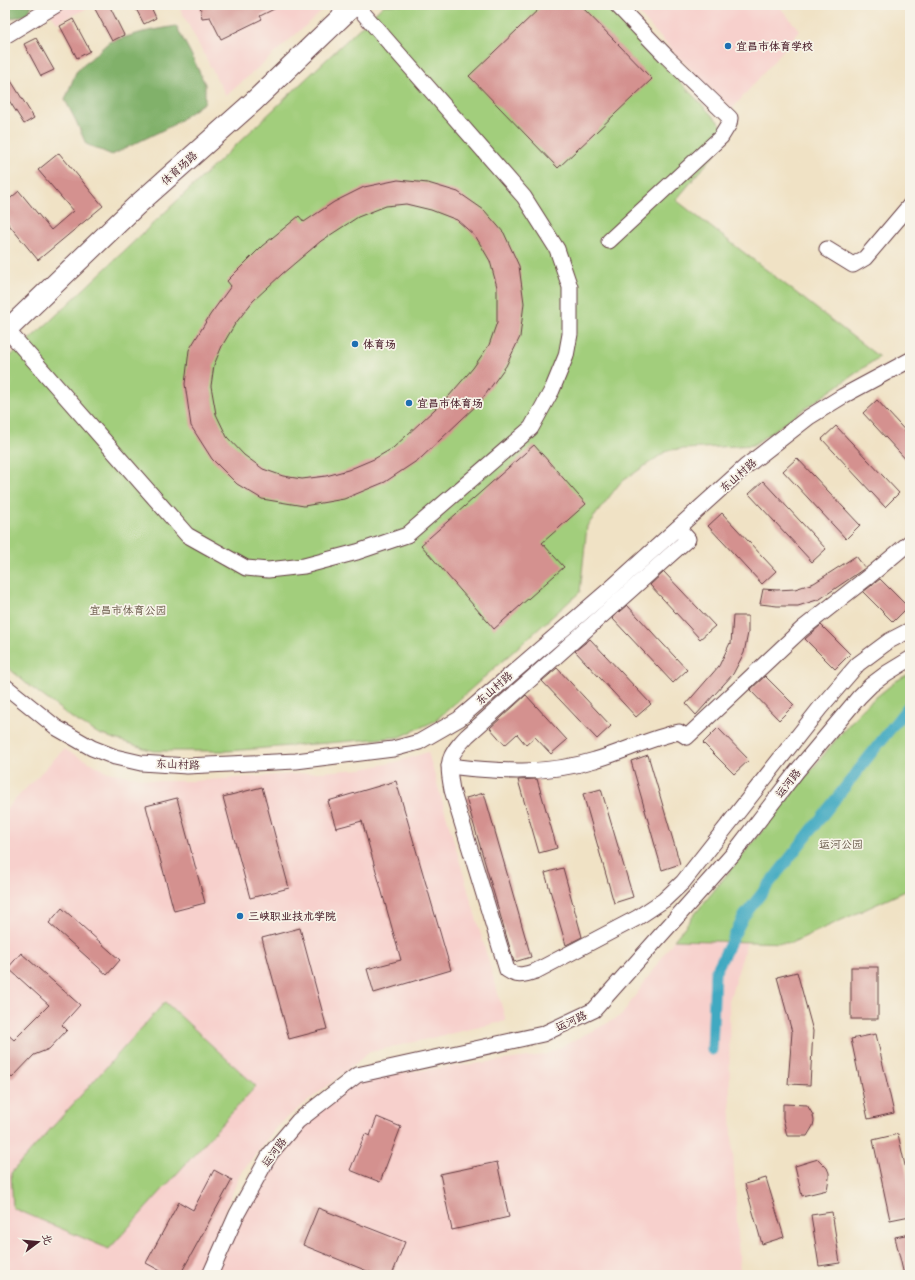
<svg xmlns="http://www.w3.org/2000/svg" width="915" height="1280" font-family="'Patrick Hand','LXGW WenKai TC',sans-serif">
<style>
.built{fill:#f7d0cc}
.green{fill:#a2ce7b;stroke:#767653}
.forest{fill:#81b16b;stroke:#66684b}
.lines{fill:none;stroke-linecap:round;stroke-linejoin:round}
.canal{stroke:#41a9c1;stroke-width:11}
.building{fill:#d4918f;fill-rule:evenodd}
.minor-casing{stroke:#633c42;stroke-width:17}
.major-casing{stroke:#633c42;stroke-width:22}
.minor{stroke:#fff;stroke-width:15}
.major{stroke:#fff;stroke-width:20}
.poi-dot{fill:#1f6fb2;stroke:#f7f3e8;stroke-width:1.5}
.labels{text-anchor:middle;stroke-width:3.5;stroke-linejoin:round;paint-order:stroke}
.poi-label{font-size:11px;font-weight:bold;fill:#4a1f2b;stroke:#f7f3e8;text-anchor:start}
.street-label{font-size:11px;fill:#4a1f2b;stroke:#f7f3e8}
.park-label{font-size:11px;fill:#645443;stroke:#f7f3e8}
</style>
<rect width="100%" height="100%" fill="#f7f3e8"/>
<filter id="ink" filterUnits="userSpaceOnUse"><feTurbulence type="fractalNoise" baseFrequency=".025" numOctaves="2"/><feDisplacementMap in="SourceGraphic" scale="8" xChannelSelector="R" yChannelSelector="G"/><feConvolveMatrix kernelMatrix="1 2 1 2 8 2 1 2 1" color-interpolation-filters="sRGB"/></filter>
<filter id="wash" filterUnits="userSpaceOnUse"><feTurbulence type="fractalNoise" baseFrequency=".012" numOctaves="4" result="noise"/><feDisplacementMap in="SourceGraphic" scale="16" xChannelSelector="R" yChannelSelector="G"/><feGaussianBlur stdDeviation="0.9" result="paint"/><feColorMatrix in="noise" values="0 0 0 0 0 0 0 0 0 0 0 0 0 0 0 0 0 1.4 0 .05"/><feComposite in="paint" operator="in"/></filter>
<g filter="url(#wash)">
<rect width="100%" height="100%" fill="#f0e2c5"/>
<!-- built -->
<g class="built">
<polygon points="45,5 94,5 57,23"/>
<polygon points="178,5 329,5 226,96"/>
<polygon points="631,5 778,5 800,31 732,109 681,60"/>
<polygon points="64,749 108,772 157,781 193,781 362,769 396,762 428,752 506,1021 370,1052 278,1125 240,1174 199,1275 5,1275 5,810"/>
<polygon points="674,940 747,942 729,1001 730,1100 740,1275 214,1275 259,1179 299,1123 359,1078 545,1055 621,1016"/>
</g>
<!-- green -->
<g class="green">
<polygon points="384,5 606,5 731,135 676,200 879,357 753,445 668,450 620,483 587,526 580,592 435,721 400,737 229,751 153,751 99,734 72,718 27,684 5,665 5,361 49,322"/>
<polygon points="910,673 910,889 791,943 674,940 834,742 863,708 896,681"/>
<polygon points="165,1002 256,1086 109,1249 13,1208 11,1173"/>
</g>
<!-- forest -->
<g class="forest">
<polygon points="5,5 32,5 28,14 9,19 5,17"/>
<polygon points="176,26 190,52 205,84 205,102 173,125 112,155 86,144 76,121 65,100 76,72 109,42 143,32"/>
</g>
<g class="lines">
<!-- canal -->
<polyline class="canal" points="712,1050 715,973 744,916 910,704"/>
</g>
<g id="blocks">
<!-- building -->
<g class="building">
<polygon points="103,5 109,5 124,35 112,41 95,9"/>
<polygon points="134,5 150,5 156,18 144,24"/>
<polygon points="200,5 282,5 260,16 262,19 221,39 210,17 202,18"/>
<polygon points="543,5 580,5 652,79 558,168 469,76"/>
<polygon points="73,19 90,51 77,58 60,26"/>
<polygon points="36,38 54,70 41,76 24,44"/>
<polygon points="5,71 34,118 24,124 5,94"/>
<polygon points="59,153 103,206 38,260 5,220 5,203 19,191 51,230 73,211 38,170"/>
<path d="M398 180 428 183 458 192 484 210 504 233 519 266 524 303 520 337 506 366 480 402 421 458 385 482 344 499 304 506 262 499 237 484 212 459 191 426 185 384 189 350 210 315 231 286 227 281 262 246 299 216 304 222 334 202 364 187ZM406 204 431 210 457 220 476 237 490 261 497 287V322L489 345 473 368 449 396 393 448 374 459 348 470 326 476 302 479 283 476 263 469 244 455 227 437 216 414 211 386 214 365 222 346 235 324 253 301 282 274 321 241 358 217 386 206Z"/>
<polygon points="877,400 910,436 910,464 863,413"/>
<polygon points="836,426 899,493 885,507 822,439"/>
<polygon points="534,445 586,504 542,543 564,567 494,629 421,545"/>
<polygon points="797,458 860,525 846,539 783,471"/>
<polygon points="763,481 826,549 812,562 749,494"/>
<polygon points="722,513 776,571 762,584 708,526"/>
<polygon points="856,556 865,568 820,599 798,606 777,606 760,604 763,589 777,590 795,589 814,583"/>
<polygon points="664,572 715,626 700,639 650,585"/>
<polygon points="880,579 908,607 893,622 863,592"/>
<polygon points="627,605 687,670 673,683 612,618"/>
<polygon points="733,616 748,616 748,633 744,653 733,674 696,715 686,704 719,666 730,643 731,644"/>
<polygon points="821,625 850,654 835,669 805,639"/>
<polygon points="590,639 651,704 636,717 575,651"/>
<polygon points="557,668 611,726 597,739 542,681"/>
<polygon points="765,676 794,705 779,720 750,690"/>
<polygon points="526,695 567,740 551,754 535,737 526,745 517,734 505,745 490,728"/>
<polygon points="718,728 749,760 734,774 703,743"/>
<polygon points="648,755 680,864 662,870 631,761"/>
<polygon points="537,779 557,848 539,853 518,780"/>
<polygon points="396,781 451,970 374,993 367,969 401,960 362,821 336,828 328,801"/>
<polygon points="262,787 289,888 250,898 223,797"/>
<polygon points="601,789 633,897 614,903 583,794"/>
<polygon points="484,793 531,957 514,962 466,798"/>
<polygon points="177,798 205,903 174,911 146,806"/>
<polygon points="563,868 582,937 566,945 545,873"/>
<polygon points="62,908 120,960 107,975 49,923"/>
<polygon points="300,928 327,1029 289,1039 262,938"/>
<polygon points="21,953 80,1005 62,1025 67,1030 49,1049 34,1055 12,1078 5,1071 5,1032 14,1040 49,1005 8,968"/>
<rect x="851" y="967" width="27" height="52"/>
<polygon points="797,972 813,1031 810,1085 788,1084 792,1032 777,977"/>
<polygon points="876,1034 894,1113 868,1119 851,1039"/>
<polygon points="783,1104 807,1105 813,1115 814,1121 813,1126 807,1136 787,1136 783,1118"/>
<polygon points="377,1117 401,1127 380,1182 350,1170 365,1134 370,1136"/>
<polygon points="898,1134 910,1188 910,1216 890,1220 873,1140"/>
<polygon points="818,1159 827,1168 829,1173 829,1178 827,1190 802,1196 795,1166"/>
<polygon points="497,1162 509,1217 452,1230 440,1174"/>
<polygon points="214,1170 232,1180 180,1275 168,1275 146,1263 179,1202 193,1210"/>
<polygon points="766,1178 784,1237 762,1244 745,1184"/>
<polygon points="318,1208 405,1242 392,1275 377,1275 303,1245"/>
<polygon points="832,1212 840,1263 819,1266 811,1215"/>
<polygon points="910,1234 910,1275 904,1275 895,1237"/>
</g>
</g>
</g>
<g filter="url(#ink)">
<use href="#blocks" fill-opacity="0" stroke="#633c42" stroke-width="1"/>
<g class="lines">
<!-- minor casing -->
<g class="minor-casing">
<g id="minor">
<polyline points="5,36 56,5"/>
<polyline points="609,241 721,137 729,124 730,118 668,58 617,5"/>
<polyline points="827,249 853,265 865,258 910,205"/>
<polyline points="7,330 187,535 246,568 268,570 304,566 357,552 407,535 531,428 552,390 566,356 570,334 570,287 557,249 524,197 356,5"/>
<path d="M678 528 688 539 467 736C447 757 447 762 452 790L507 970C518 978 525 974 536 971L637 918 664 900 683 882 820 708 858 664 889 641 910 630"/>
<polyline points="5,686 57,728 92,748 115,757 141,763 187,766 296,761 393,749 419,742 459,719 610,589 745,467 809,417 843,396 910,360"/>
<path d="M449 766C498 772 547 775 595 760 623 752 650 738 679 732L687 737 802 629 873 573 910 542"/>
<polyline points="210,1275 237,1214 270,1154 298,1121 357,1075 543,1034 594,1010 733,854 797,771 859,697 871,685 887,673 910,659"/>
</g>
</g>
<!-- major casing -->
<g class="major-casing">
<polyline id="major" points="5,332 136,206 253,102 354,5"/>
</g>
<!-- minor -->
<use href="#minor" class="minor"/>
<!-- major -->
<use href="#major" class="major"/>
</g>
</g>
<!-- markers -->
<g class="poi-dot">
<circle cx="728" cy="46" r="4"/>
<circle cx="355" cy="344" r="4"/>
<circle cx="409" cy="403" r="4"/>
<circle cx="240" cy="916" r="4"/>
</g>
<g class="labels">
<!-- poi labels -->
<g class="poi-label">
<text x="736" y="50">宜昌市体育学校</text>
<text x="363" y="348">体育场</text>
<text x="417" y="407">宜昌市体育场</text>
<text x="248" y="920">三峡职业技术学院</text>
</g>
<!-- street labels -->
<g class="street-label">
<text transform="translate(179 168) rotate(-42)" y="4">体育场路</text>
<text transform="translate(738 475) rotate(-41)" y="4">东山村路</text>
<text transform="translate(494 688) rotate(-41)" y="4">东山村路</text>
<text transform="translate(178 764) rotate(2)" y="4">东山村路</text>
<text transform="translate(788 783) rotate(-52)" y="4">运河路</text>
<text transform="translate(571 1021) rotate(-25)" y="4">运河路</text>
<text transform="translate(274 1152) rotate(-54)" y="4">运河路</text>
</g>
<!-- park labels -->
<g class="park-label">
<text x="128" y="614">宜昌市体育公园</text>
<text x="841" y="848">运河公园</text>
</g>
</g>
<!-- margin -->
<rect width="915" height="1280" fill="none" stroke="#f7f3e8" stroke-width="20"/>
<!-- north arrow -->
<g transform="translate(38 1242) rotate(74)" stroke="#f7f3e8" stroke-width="3" paint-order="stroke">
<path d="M0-3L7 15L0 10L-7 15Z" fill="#4a1f2b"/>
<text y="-6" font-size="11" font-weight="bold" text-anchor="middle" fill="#4a1f2b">北</text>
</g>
</svg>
